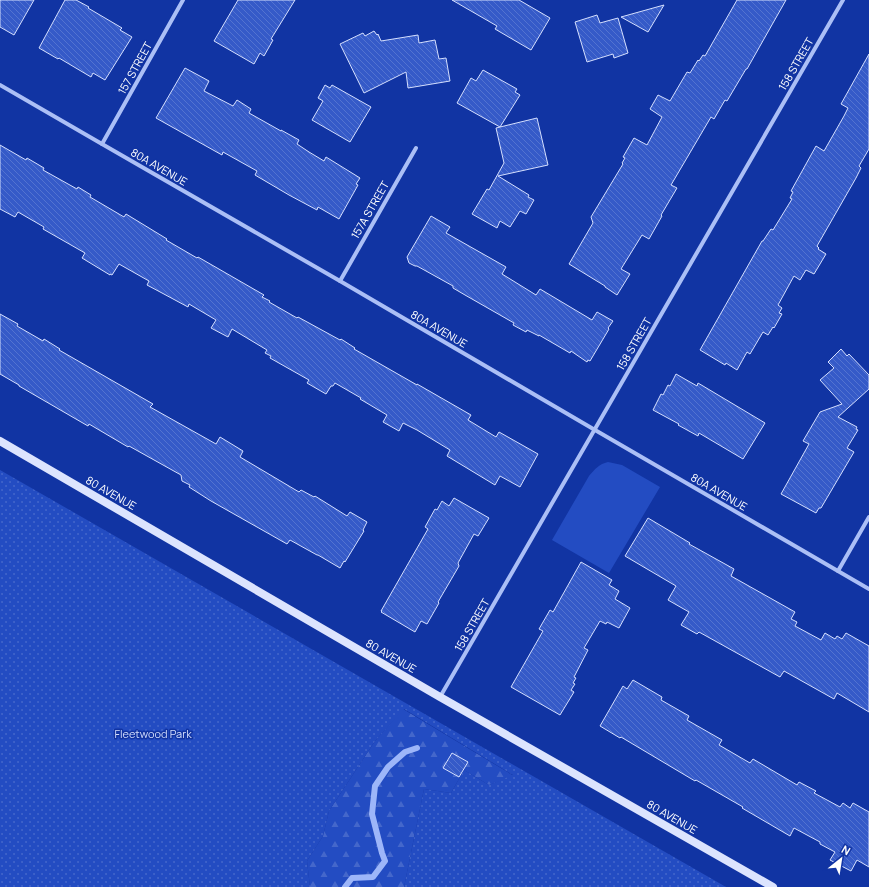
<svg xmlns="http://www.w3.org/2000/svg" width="869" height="887" font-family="Manrope,sans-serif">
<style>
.green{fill:#234cc2}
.forest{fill:url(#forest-firs)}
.park{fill:url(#park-dots)}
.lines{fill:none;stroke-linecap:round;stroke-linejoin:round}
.stream{stroke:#9db6f9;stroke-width:6}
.building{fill:url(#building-back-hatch);stroke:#d5dffe}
.street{stroke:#abbff6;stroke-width:4}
.secondary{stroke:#dce4fe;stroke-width:8}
.labels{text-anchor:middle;stroke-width:3;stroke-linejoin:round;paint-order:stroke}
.street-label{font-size:11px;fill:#fff;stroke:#1134a3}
.park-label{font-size:11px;fill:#d5dffe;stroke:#1134a3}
</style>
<defs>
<pattern id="forest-firs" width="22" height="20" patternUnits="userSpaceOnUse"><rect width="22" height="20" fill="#234cc2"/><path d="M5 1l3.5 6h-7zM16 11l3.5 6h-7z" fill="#4467cb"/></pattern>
<pattern id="park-dots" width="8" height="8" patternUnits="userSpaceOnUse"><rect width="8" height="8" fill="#234cc2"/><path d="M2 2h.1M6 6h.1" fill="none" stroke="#4467cb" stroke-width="1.8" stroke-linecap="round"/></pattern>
<pattern id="building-back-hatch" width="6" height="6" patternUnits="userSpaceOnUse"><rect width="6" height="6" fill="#355ac8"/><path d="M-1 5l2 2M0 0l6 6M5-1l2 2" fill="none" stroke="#5373d0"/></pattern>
</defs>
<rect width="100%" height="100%" fill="#1134a3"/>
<!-- green -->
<path class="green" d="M608 462 622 465 660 487 609 573 552 540 589 476C595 469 599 464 608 462Z"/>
<!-- forest -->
<polygon class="forest" points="403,709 514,776 489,785 464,770 451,793 424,789 404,887 310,887 307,861 323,836 329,811 375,741"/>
<!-- park -->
<polygon class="park" points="0,470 726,887 404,887 424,789 451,793 464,770 489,785 513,775 404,709 375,741 329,811 323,836 307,861 310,887 0,887"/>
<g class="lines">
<!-- stream -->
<polyline class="stream" points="345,887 352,878 373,877 385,861 382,853 372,814 375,786 388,767 405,752 417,748"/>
</g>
<!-- building -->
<g class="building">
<polygon points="0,0 34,0 14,35 0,27"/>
<polygon points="65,0 76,0 89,7 88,8 122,28 120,30 132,37 105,80 93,73 91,77 59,58 58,59 39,48"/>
<polygon points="238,0 295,0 271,39 273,40 264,56 260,53 254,64 214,41"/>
<polygon points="452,0 519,0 550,18 531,50 495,29 497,26"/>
<polygon points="737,0 786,0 747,69 746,69 727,101 725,100 714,119 711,117 671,185 677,188 661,215 662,216 649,239 642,235 621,269 630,274 617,295 605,287 605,286 569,264 593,223 591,217 623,164 622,163 625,158 623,157 634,138 647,145 662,117 650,109 658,95 670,101 687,72 690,73 698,60 699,61 703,55 705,56"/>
<polygon points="664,5 648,32 621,17"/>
<polygon points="597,15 600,23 618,18 628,53 614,58 613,54 587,62 575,22"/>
<polygon points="374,31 377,35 378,34 381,41 418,35 419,43 435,40 439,59 446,58 450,81 408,88 406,72 364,93 340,44 363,33 365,36"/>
<polygon points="869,54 869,149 859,166 861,168 856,178 817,246 819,248 818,249 826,254 814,274 806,270 800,280 794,276 778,305 782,308 779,313 782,314 774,328 773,327 768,335 763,332 750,354 747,352 737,370 726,363 725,365 700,350 762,241 763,241 771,229 773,230 792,199 790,198 793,192 791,191 816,146 824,151 844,116 848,108 841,104"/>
<polygon points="185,68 209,81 204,91 233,106 237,100 251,109 249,113 281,131 281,130 299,140 297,144 309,152 324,161 326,157 360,178 356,184 358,185 339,219 318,207 317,210 289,195 255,175 257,171 223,152 222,155 156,118"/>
<polygon points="483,70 517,89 515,92 520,95 500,127 457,103 471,78 476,81"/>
<polygon points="325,85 330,88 332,85 371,107 350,142 312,120 323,101 318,98"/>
<polygon points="537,118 548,165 498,176 529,195 528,197 534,200 526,214 520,211 510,227 500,221 497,228 472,214 487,189 489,190 504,163 496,128"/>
<polygon points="0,145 26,160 27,158 44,168 43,170 77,189 78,187 91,195 90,197 124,217 126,214 167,239 166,240 197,258 198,257 264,295 262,297 270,301 269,302 297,318 298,317 340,340 341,339 355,348 354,349 417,385 417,384 471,415 468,420 496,437 499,432 538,454 520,487 500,476 495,485 447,456 450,450 417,430 403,423 399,431 383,422 387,415 360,399 361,398 335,383 333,386 331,386 326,394 307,383 309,380 270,358 271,356 265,353 267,350 232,329 228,337 211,328 216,320 189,304 188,307 162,293 147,285 149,281 119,264 112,275 110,274 110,275 82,258 85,253 43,229 44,227 18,212 15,217 0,209"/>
<polygon points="431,216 450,227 446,233 506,267 502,274 536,295 540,289 592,320 597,312 613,321 608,328 609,329 590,361 588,360 587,362 571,351 570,353 539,335 539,336 527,330 526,332 513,325 514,323 465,295 453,288 453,286 417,266 415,266 409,263 407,257"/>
<polygon points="0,314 18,324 17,326 43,341 44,339 60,349 59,350 153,404 150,407 216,444 220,437 243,451 240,457 299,492 301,490 314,497 315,496 347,516 350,512 367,522 363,530 364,531 345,562 344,561 340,568 318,555 317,555 290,540 287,544 211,501 189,487 190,485 182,481 181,475 129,446 128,447 89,424 88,426 19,386 19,385 0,374"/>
<polygon points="841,349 847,356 849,354 869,375 869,389 838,417 857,427 856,429 858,430 847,448 854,452 821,508 819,508 816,513 781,494 809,444 803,441 820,412 842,404 820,380 834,368 828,362"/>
<polygon points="676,374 697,386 698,383 765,423 743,459 699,433 698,436 678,425 679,424 653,410 661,394 663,395 668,385 670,386"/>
<polygon points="454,498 489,518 478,536 474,534 458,563 459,566 438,602 439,603 427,624 421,621 415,632 381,612 382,611 381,611 428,529 425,527 435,509 437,510 442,501 449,506"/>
<polygon points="648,518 690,543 689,544 734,569 731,576 795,612 791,619 797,622 795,626 821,640 825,633 835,639 837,636 842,639 846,633 869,646 869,712 837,693 834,699 784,671 780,677 699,632 697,634 681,625 689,612 668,600 676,586 625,556"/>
<polygon points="581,562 612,580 609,585 619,591 615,599 630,608 619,628 607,622 606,624 600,621 584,648 588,650 574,677 576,678 573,683 575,684 571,690 574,692 560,715 511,687 543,631 539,629 550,610 553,612"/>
<polygon points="633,680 662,697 661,700 689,716 687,720 722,740 719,745 750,763 753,759 797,785 799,782 816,791 814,793 840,807 843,803 850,808 853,803 869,812 869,867 857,860 851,871 830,860 835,852 820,844 820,842 794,828 790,836 742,808 743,807 696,780 695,781 621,737 620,738 600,726 623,686 627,689"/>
<polygon points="452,753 468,762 459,777 443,768"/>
</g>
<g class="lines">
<!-- street -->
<g class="street">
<polyline points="0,85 102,144 340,281 595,430 869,589"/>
<polyline points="102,144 183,0"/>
<polyline points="340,281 416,148"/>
<polyline points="838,571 869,517"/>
<polyline points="440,697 843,0"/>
</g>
<!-- secondary -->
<polyline class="secondary" points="0,441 440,697 773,887"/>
</g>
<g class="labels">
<!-- street labels -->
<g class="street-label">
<text transform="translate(796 64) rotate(-60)" y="4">158 STREET</text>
<text transform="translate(135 68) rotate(-61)" y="4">157 STREET</text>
<text transform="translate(159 167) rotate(30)" y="4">80A AVENUE</text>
<text transform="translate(370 210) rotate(-60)" y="4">157A STREET</text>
<text transform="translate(439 329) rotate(30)" y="4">80A AVENUE</text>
<text transform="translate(634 344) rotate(-60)" y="4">158 STREET</text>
<text transform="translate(719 492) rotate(30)" y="4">80A AVENUE</text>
<text transform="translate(111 493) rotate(30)" y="4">80 AVENUE</text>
<text transform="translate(472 625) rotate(-60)" y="4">158 STREET</text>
<text transform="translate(391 656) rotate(30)" y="4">80 AVENUE</text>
<text transform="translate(672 817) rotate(30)" y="4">80 AVENUE</text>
</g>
<!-- park labels -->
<g class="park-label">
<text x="153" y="738">Fleetwood Park</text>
</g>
</g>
<!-- north arrow -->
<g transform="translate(841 859) rotate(30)" stroke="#1134a3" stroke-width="3" paint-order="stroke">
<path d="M0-3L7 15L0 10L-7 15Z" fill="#ffffff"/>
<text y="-6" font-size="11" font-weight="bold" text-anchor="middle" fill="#ffffff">N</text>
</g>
</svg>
